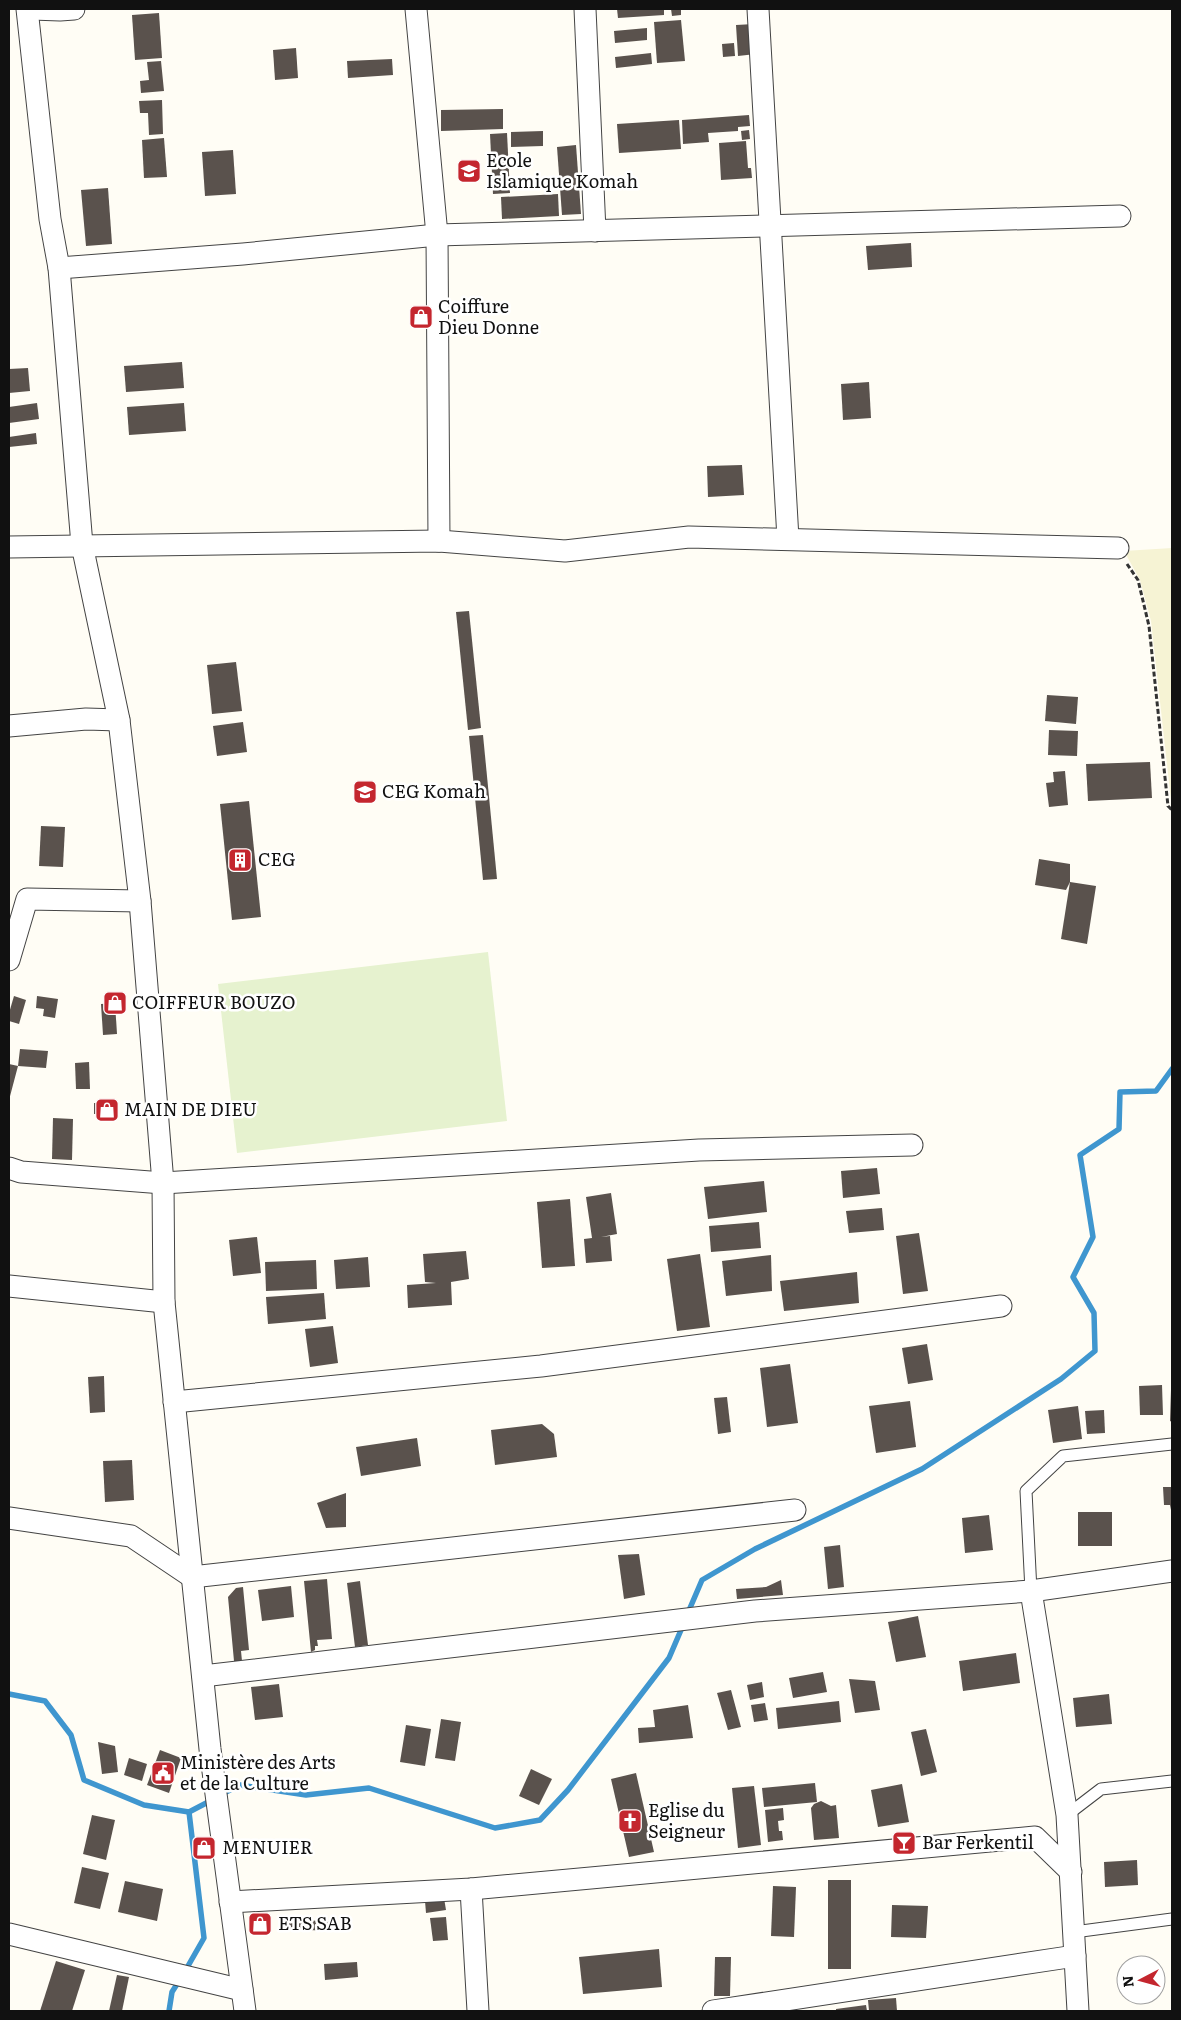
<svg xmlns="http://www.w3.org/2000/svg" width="1181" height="2020" font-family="Literata,serif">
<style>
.farmland{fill:#f6f3d4}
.pitch{fill:#e6f2cf}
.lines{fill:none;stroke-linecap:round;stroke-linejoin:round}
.stream{stroke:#3f96cf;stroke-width:5.5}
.building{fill:#5a524d}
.lane-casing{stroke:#444;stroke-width:13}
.street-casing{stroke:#444;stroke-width:23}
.path{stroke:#333;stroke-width:3;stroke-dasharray:5 2.5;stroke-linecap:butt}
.lane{stroke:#fff;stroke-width:11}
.street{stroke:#fff;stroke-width:21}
.labels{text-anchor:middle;stroke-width:5;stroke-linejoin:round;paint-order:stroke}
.poi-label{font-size:18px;fill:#111;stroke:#fff;text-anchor:start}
</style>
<rect width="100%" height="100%" fill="#fffdf5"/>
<!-- farmland -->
<polygon class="farmland" points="1172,548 1172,801 1171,800 1151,621 1140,580 1124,551"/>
<!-- pitch -->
<polygon class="pitch" points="488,952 507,1121 237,1153 218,984"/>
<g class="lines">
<!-- stream -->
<g class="stream">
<polyline points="687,1615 702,1580 755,1549 922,1469 1061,1379 1095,1351 1094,1313 1073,1277 1093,1237 1080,1155 1119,1129 1120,1092 1156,1091 1172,1069"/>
<polyline points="9,1694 45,1701 71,1735 84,1780 144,1805 189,1812"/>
<polyline points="220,1795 240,1785 306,1795 369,1788 495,1828 540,1820 568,1790 669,1658 684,1623"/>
<polyline points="184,1973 204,1938 189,1812 212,1800"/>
<polyline points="169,2011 172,1992 179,1981"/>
</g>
</g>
<!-- building -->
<g class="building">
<polygon points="617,9 664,9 664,15 618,18"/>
<polygon points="671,9 681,9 681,15 672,16"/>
<polygon points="159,13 162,58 135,60 132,15"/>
<polygon points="681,20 685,61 657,63 654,22"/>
<polygon points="754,24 756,54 738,56 736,25"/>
<polygon points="647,28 647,40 615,43 614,31"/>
<polygon points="734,43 735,56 723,57 722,44"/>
<polygon points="296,48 298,78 275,80 273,50"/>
<polygon points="651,53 652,64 616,68 615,57"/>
<polygon points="392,59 393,75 348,78 347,61"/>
<polygon points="161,61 164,91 141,93 140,81 149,80 147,62"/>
<polygon points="162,100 163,134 149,135 148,113 140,113 139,101"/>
<polygon points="503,109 503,129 441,131 441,110"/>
<polygon points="749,115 750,126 738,127 738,131 708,133 709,142 683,144 682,120"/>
<polygon points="679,120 681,149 619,153 617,124"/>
<polygon points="749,130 750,139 742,140 741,131"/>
<polygon points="543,131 543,146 511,147 511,132"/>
<polygon points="507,133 510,193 493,194 490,134"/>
<polygon points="164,138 167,177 144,178 142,140"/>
<polygon points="746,141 748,168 751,168 752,178 721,180 719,143"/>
<polygon points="576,145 581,214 562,215 557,147"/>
<polygon points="233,150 236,194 205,196 202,152"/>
<polygon points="108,188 112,244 86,246 81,190"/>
<polygon points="558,194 559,216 502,219 501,197"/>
<polygon points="911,243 912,267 868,270 866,246"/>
<polygon points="182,362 184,388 126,392 124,366"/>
<polygon points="28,368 30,391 9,393 9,369"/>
<polygon points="869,382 871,418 843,420 841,384"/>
<polygon points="37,403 39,419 9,423 9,407"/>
<polygon points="184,403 186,431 129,435 127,407"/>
<polygon points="36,433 37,444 9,447 9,437"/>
<polygon points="742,465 744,495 708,497 707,466"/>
<polygon points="469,611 481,728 468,730 456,612"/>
<polygon points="236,662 242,711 212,714 207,665"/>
<polygon points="1047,695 1078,697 1076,724 1045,721"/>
<polygon points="243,722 247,752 217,756 213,726"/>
<polygon points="1049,730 1078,731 1077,756 1048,755"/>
<polygon points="483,735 497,879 483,880 469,736"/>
<polygon points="1150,762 1152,798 1088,801 1086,764"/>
<polygon points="1065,771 1068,805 1049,807 1046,783 1054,782 1053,772"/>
<polygon points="249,801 261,917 232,920 220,804"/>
<polygon points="41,826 65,827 63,867 39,866"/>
<polygon points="1039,859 1070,864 1070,882 1066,890 1035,885"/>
<polygon points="1070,882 1096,886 1087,944 1061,939"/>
<polygon points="14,996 26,1000 19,1024 9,1021 9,1013"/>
<polygon points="37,996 58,999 55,1018 43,1016 44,1009 36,1008"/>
<polygon points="115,1003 117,1034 103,1035 101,1004"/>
<polygon points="20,1049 48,1051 46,1068 18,1066 9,1100 9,1064 18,1066"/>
<polygon points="89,1062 90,1089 76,1089 75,1063"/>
<polygon points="94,1103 118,1104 117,1114 94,1114"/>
<polygon points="53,1118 73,1119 72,1160 52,1159"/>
<polygon points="877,1168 880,1194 843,1198 841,1171"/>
<polygon points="764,1181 767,1212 708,1219 704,1187"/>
<polygon points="611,1193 617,1234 601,1237 610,1236 612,1261 586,1263 584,1239 592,1238 586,1197"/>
<polygon points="570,1199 575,1266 542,1268 537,1202"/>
<polygon points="882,1208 884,1230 849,1233 846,1211"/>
<polygon points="759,1222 761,1248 711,1252 709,1226"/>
<polygon points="919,1233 928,1291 903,1294 896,1236"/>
<polygon points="257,1237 261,1273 233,1276 229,1240"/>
<polygon points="466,1251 469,1279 451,1282 452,1305 408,1308 407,1285 436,1283 425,1282 423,1254"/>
<polygon points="700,1254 710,1327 677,1331 667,1259"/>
<polygon points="771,1255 772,1291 726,1296 722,1261"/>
<polygon points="368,1257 370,1287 336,1289 334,1260"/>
<polygon points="316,1260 317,1289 266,1291 265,1262"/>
<polygon points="857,1272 859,1303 784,1311 780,1281"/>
<polygon points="324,1293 326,1319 268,1324 266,1297"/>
<polygon points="333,1326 338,1363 310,1367 305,1329"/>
<polygon points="927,1344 933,1380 908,1384 902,1348"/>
<polygon points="790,1364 798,1423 767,1427 760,1368"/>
<polygon points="104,1376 105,1412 90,1413 88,1377"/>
<polygon points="1162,1385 1163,1415 1140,1415 1139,1386"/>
<polygon points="1171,1389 1172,1389 1172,1422 1170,1421"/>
<polygon points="727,1397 731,1432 718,1434 714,1398"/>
<polygon points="910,1401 916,1447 876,1453 869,1406"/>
<polygon points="1078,1406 1082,1439 1053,1443 1048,1410"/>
<polygon points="1104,1410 1105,1433 1087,1434 1085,1411"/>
<polygon points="542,1424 554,1434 557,1457 495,1465 491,1430"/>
<polygon points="417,1438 421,1466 361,1476 356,1447"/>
<polygon points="132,1460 134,1500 105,1502 103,1461"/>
<polygon points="1163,1487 1172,1487 1172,1510 1171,1510 1170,1505 1164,1505"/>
<polygon points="346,1493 346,1527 326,1528 317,1503"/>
<rect x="1078" y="1512" width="34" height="34"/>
<polygon points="989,1515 993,1550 965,1553 962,1518"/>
<polygon points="840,1545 844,1587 828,1589 824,1547"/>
<polygon points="639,1554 645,1595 624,1599 618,1555"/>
<polygon points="327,1579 332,1639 317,1640 318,1646 315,1646 315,1650 311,1652 304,1581"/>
<polygon points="781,1580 783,1595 737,1599 736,1589 766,1587"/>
<polygon points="360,1581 368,1645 355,1647 347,1583"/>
<polygon points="291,1586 294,1617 262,1621 258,1590"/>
<polygon points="243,1587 249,1650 241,1651 242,1661 234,1661 228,1597 236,1588"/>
<polygon points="918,1616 926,1657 896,1662 888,1622"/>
<polygon points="1016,1653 1020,1683 963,1691 959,1661"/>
<polygon points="823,1672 827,1692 793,1698 789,1678"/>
<polygon points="849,1679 875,1681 880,1710 855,1713"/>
<polygon points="762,1682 764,1697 750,1700 747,1685"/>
<polygon points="279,1684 283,1717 255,1720 251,1687"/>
<polygon points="731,1690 741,1727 728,1730 717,1693"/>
<polygon points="1109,1694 1112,1724 1076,1727 1073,1698"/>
<polygon points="839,1701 841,1722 778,1729 776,1708"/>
<polygon points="765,1703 768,1720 754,1722 751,1705"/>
<polygon points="688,1705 693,1738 639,1743 638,1728 655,1727 653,1710"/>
<polygon points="441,1719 461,1722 455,1761 435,1758"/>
<polygon points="406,1725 431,1729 425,1766 400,1762"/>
<polygon points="926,1729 937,1772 921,1776 911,1732"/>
<polygon points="98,1742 115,1746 118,1772 102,1774"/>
<polygon points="160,1750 181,1758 169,1793 147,1785"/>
<polygon points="129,1758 147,1764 142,1781 124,1775"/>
<polygon points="531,1769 552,1779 539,1805 519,1796"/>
<polygon points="636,1773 654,1852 629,1857 611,1779"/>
<polygon points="815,1783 817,1802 764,1807 762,1788"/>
<polygon points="902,1784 909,1822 878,1827 871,1790"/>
<polygon points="754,1786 761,1845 738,1848 732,1788"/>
<polygon points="821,1801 831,1806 836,1805 839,1838 814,1840 811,1808 814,1804"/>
<polygon points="783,1808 784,1820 778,1821 779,1831 782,1831 783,1840 768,1842 765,1810"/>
<polygon points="92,1815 115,1820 106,1860 83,1854"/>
<polygon points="1137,1860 1138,1885 1105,1887 1104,1862"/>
<polygon points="82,1867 109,1873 100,1909 74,1903"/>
<rect x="828" y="1880" width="23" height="89"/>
<polygon points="125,1881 163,1889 157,1921 118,1912"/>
<polygon points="773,1886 796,1887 794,1937 771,1936"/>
<polygon points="444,1898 446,1910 426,1913 425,1901"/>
<polygon points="892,1905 928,1906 926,1938 891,1937"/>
<polygon points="446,1917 448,1940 433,1941 430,1918"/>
<polygon points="256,1918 265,1918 266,1930 256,1930"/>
<polygon points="289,1920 331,1921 330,1931 288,1929"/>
<polygon points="659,1949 662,1987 583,1994 579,1957"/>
<polygon points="715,1957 731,1957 730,1996 714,1996"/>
<polygon points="56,1961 85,1970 72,2011 40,2011"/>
<polygon points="357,1962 358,1977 325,1980 324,1964"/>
<polygon points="117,1975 129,1977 122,2011 109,2011"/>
<polygon points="896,1998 897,2011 869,2011 868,2000"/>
<polygon points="866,2005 867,2011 836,2011 836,2009"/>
</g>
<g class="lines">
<!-- lane casing -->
<g class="lane-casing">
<g id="lane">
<polyline points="1031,1591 1026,1491 1063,1456 1172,1444"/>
<polyline points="1067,1815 1101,1789 1172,1781"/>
<polyline points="1074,1932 1172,1919"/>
</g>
</g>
<!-- street casing -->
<g class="street-casing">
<g id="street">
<polyline points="27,9 50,219 59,268 82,545 119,720 140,901 163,1183 164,1302 210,1749 245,2011"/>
<polyline points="32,9 60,10 74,9"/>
<polyline points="416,9 437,235 439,541"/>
<polyline points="585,9 595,231"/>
<polyline points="758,9 788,539"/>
<polyline points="59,268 243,254 437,235 1120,216"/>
<polyline points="9,547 439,541 565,551 689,537 1118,548"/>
<polyline points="9,726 86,719 119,720"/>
<polyline points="9,960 27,899 140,901"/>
<polyline points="9,1168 21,1172 163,1183 699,1150 912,1145"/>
<polyline points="9,1286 164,1302"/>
<polyline points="174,1402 541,1366 1001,1306"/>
<polyline points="9,1518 131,1536 192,1577 795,1510"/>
<polyline points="1031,1591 1067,1815 1078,2011"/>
<polyline points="203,1676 755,1611 1031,1591 1172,1571"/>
<polyline points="471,1889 478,2011"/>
<polyline points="230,1902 471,1889 1035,1837 1071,1872"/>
<polyline points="9,1934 242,1990"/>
<polyline points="713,2011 1075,1956"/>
</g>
</g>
<!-- path -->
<polyline class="path" points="1127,564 1138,580 1149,626 1168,806 1172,810"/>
<!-- lane -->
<use href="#lane" class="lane"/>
<!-- street -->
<use href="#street" class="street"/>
</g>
<!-- icons -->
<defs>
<g id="school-square" transform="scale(1.25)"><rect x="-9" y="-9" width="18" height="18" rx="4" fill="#c4262e" stroke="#fff"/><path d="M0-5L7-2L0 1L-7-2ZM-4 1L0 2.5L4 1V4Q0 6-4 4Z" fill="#fff"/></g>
<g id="shop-square" transform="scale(1.25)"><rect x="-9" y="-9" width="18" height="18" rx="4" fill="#c4262e" stroke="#fff"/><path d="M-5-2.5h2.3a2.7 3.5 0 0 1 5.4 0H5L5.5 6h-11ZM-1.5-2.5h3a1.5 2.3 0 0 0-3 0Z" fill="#fff"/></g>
<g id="building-square" transform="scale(1.25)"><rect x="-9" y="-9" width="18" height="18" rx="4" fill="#c4262e" stroke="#fff"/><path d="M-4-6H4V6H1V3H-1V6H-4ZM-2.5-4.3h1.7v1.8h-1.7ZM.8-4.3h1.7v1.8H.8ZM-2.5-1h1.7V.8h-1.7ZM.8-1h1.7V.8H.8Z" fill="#fff"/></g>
<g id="civic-square" transform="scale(1.25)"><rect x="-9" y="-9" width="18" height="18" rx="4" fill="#c4262e" stroke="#fff"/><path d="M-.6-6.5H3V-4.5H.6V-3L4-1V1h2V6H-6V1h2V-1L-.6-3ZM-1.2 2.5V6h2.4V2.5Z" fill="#fff"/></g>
<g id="church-square" transform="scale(1.25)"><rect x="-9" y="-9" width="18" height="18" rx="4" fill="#c4262e" stroke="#fff"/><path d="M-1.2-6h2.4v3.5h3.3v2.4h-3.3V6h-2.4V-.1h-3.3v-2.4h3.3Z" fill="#fff"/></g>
<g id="bar-square" transform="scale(1.25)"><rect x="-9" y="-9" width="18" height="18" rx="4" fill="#c4262e" stroke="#fff"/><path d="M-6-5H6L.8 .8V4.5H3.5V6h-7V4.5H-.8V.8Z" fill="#fff"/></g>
</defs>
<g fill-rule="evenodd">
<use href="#school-square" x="469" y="171"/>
<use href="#shop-square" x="421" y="317"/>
<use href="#school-square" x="365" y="792"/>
<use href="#building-square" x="240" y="860"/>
<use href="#shop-square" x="115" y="1003"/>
<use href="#shop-square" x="107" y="1110"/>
<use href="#civic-square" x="163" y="1773"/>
<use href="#church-square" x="630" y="1821"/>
<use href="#bar-square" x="904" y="1843"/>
<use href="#shop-square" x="204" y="1848"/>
<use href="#shop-square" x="260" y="1924"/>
</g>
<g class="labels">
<!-- poi labels -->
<g class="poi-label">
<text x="486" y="167">Ecole<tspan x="486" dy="21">Islamique Komah</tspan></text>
<text x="438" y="313">Coiffure<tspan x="438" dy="21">Dieu Donne</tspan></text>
<text x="382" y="798">CEG Komah</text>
<text x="258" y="866">CEG</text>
<text x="132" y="1009">COIFFEUR BOUZO</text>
<text x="124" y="1116">MAIN DE DIEU</text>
<text x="180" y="1769">Ministère des Arts<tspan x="180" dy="21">et de la Culture</tspan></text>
<text x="648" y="1817">Eglise du<tspan x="648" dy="21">Seigneur</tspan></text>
<text x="922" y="1849">Bar Ferkentil</text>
<text x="222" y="1854">MENUIER</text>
<text x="278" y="1930">ETS SAB</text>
</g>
</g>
<!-- border -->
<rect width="1181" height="2020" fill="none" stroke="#111111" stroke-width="20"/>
<!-- north arrow -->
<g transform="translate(1141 1980) rotate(264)"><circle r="24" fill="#ffffff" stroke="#a0a0a0"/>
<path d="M0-4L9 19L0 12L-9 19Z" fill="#c4262e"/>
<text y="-8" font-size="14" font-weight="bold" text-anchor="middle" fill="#111111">N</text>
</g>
</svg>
